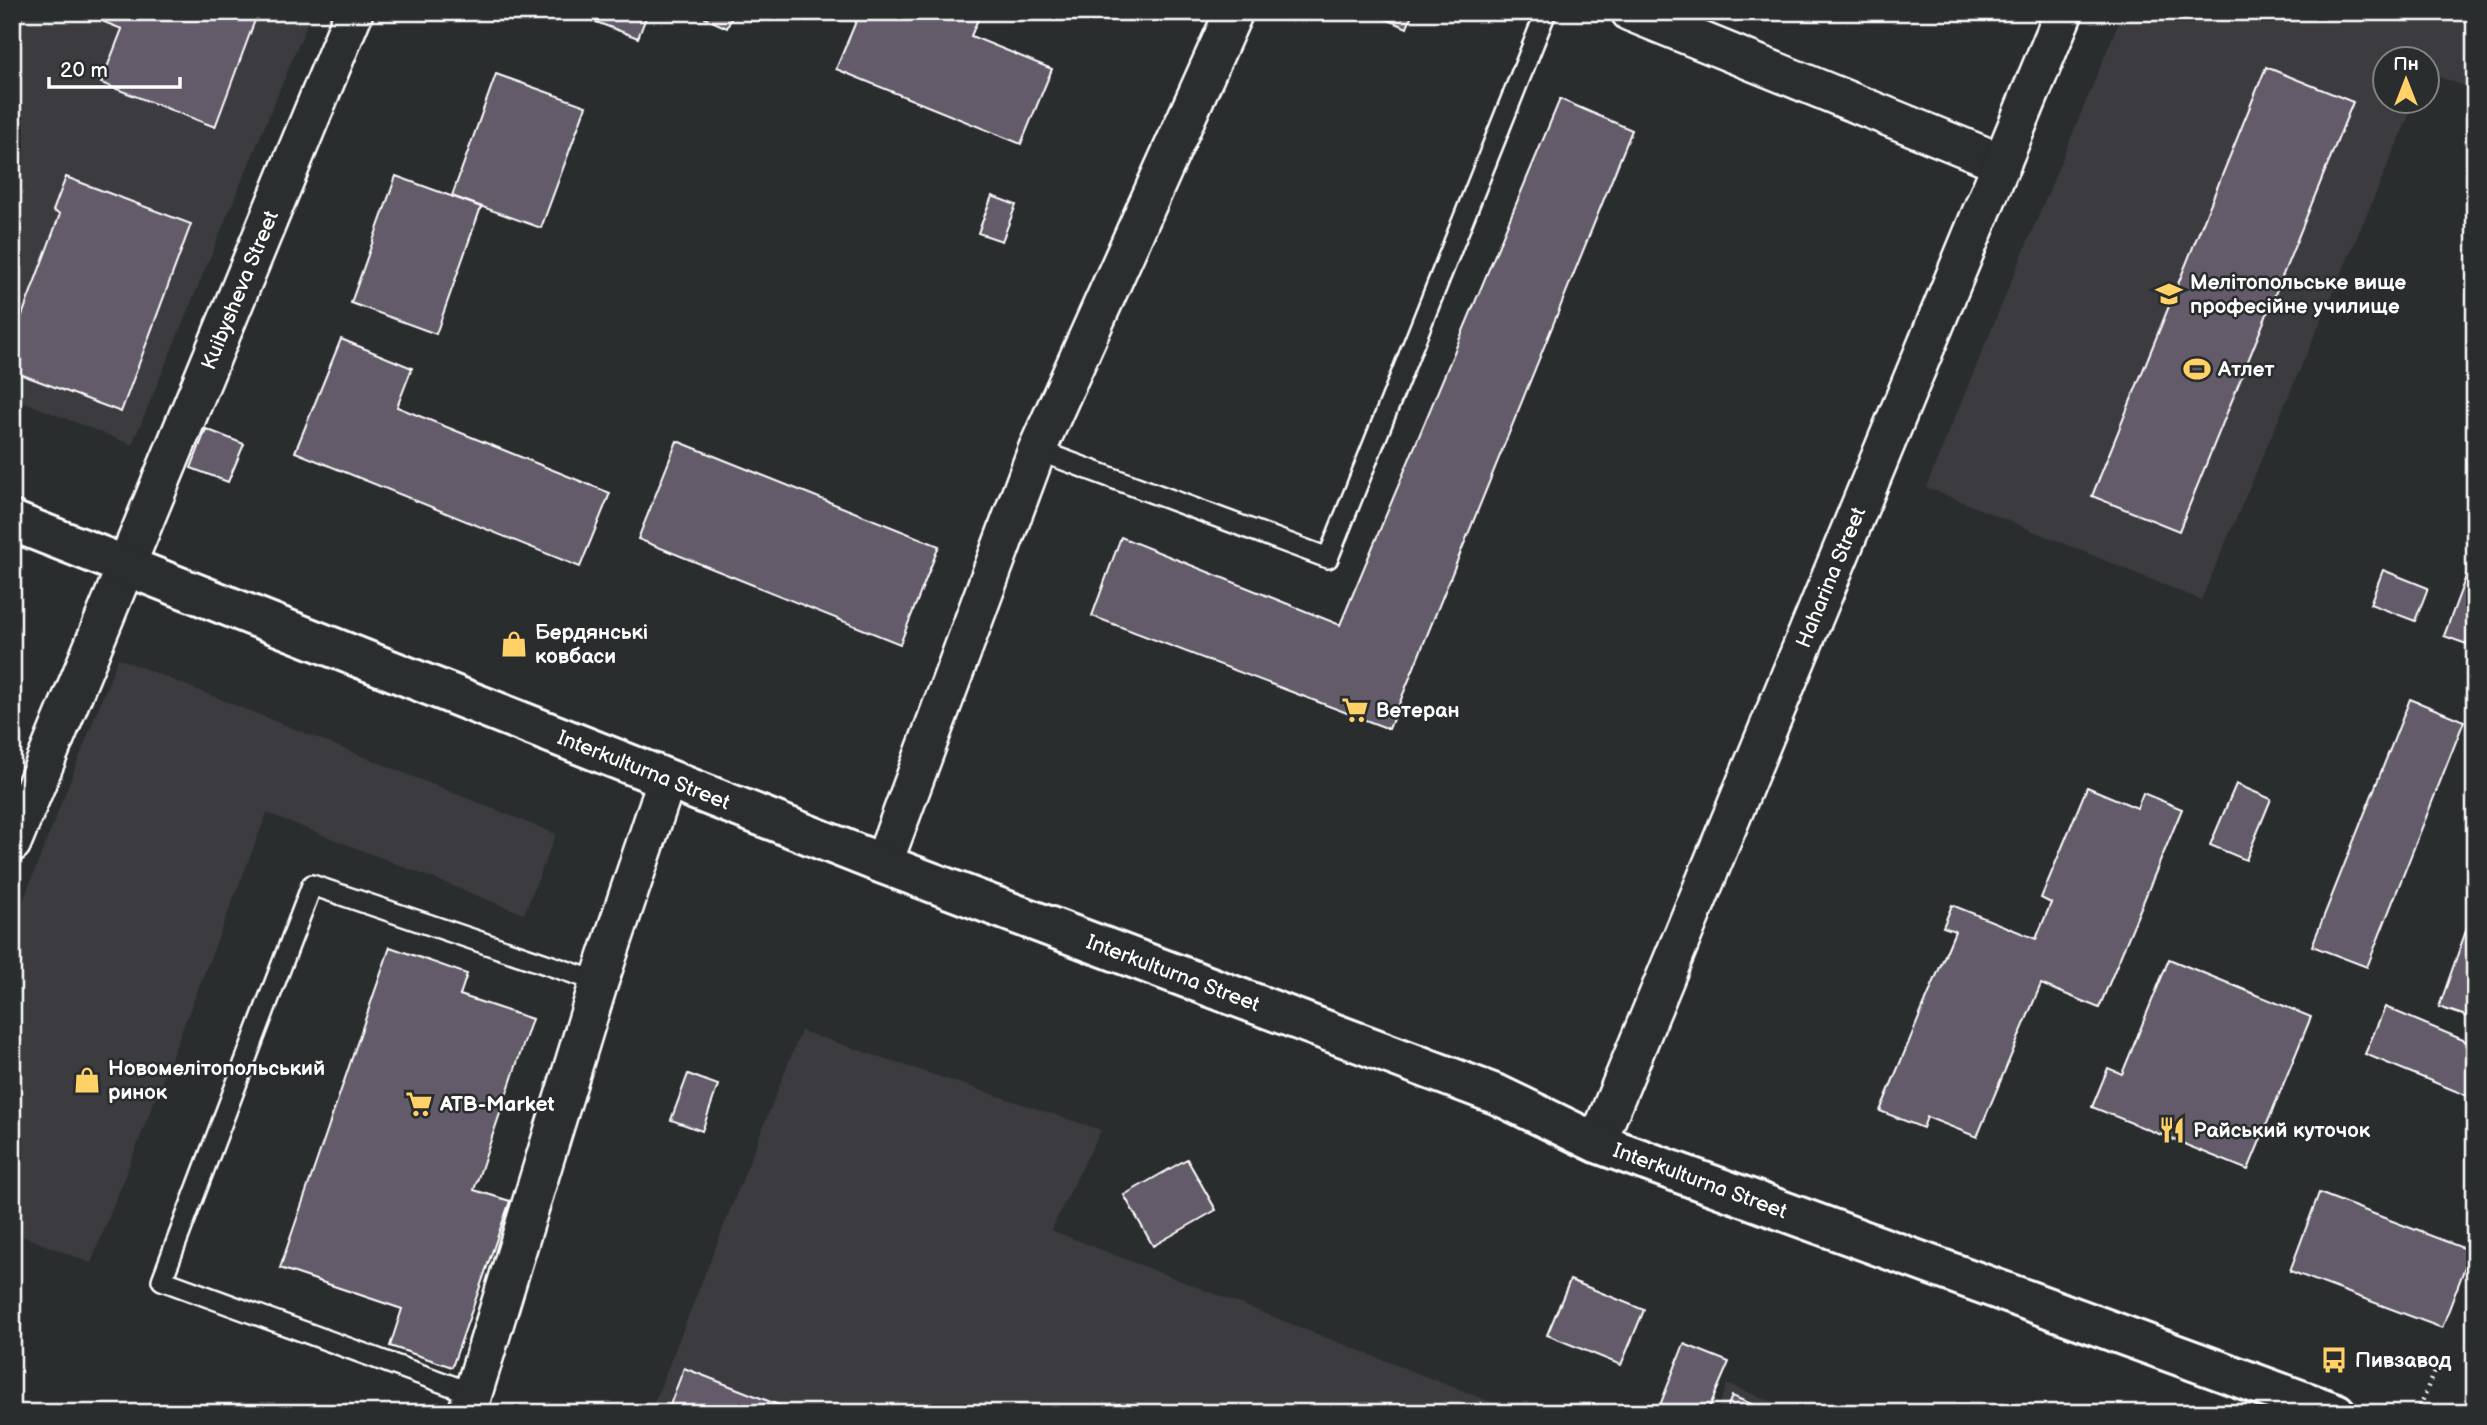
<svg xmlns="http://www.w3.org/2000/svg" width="2487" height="1425" font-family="'Balsamiq Sans',sans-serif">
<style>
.built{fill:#3b3a40}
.building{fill:#645a6a;stroke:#fff;stroke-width:2}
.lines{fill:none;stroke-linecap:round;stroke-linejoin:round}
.lane-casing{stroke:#fff;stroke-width:24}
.street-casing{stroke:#fff;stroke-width:42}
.secondary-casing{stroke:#fff;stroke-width:44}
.path{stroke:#fff;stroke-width:4.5;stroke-dasharray:2 5;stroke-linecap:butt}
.lane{stroke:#2a2d2e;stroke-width:19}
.street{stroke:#2a2d2e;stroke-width:37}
.secondary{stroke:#2a2d2e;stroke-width:38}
.labels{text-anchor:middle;stroke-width:5;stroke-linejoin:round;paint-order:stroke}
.poi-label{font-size:21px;font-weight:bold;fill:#fff;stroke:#2a2d2e;text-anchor:start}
.street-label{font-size:21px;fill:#fff;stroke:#2a2d2e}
</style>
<rect width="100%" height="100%" fill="#2a2d2e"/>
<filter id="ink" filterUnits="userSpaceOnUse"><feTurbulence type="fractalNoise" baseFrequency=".0143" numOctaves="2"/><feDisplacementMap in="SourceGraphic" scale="14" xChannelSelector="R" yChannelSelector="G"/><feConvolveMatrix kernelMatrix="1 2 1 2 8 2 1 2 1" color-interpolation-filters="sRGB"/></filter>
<g filter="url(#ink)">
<!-- built -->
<g class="built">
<polygon points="12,12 312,12 132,445 12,397"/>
<polygon points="2123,12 2475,12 2475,90 2428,73 2428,60 2386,60 2386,102 2415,102 2201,600 1926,487"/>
<polygon points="118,658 556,834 524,914 267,813 91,1263 12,1232 12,929"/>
<polygon points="801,1031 1101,1130 1051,1230 1519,1413 650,1413"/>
<polygon points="1727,1384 1801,1413 1716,1413"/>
</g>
<!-- building -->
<g class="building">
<polygon points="12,12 24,12 12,41"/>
<polygon points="108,12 258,12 215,127 101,83 122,29 104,22"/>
<polygon points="570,12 648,12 638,38"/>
<polygon points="708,12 734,12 727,28 705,18"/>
<polygon points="860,12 981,12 971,36 1052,69 1021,144 836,69"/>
<polygon points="1369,12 1413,12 1407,28"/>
<polygon points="2458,12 2475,12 2475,19"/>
<polygon points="2266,67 2353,102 2179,531 2092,496"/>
<polygon points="496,74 586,106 541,228 452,196"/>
<polygon points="1560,99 1632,130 1389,729 1092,616 1121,537 1340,625"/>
<polygon points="396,176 481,207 436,334 351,303"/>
<polygon points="66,177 191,224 121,412 12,371 12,333 15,334 60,214 53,211"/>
<polygon points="992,196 1016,205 1002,241 978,233"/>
<polygon points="341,339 412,368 397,407 610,493 580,567 295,452"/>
<polygon points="206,429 244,444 228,482 191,468"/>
<polygon points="677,441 939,546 900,644 638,539"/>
<polygon points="2475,552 2475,647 2444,636"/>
<polygon points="2383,570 2428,588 2415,621 2370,604"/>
<polygon points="2410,699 2464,721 2367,967 2312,946"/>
<polygon points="2236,784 2271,799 2246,860 2210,845"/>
<polygon points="2087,787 2137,808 2143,793 2182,809 2099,1008 2041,984 1977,1137 1927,1117 1923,1128 1880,1111 1955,931 1943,927 1952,905 2036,939 2051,903 2041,898"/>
<polygon points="2467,928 2475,930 2475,1019 2439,1007"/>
<polygon points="390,947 467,974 460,995 532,1019 474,1190 510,1201 452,1367 390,1346 402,1309 280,1268"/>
<polygon points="2169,959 2311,1017 2248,1170 2092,1107 2108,1068 2122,1074"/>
<polygon points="2385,1007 2475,1045 2475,1099 2365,1054"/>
<polygon points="688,1074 718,1085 702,1131 671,1120"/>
<polygon points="1187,1159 1216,1210 1153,1246 1124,1195"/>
<polygon points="2319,1193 2471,1251 2442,1328 2290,1271"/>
<polygon points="1570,1280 1644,1310 1621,1365 1547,1335"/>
<polygon points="1684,1344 1729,1362 1707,1413 1657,1413"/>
<polygon points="684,1368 799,1413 667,1413"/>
<polygon points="1732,1396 1773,1413 1725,1413"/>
</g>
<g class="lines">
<!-- lane casing -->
<g class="lane-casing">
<g id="lane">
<polyline points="1037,450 1328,558 1546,12"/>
<polyline points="474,1394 162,1280 312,885 599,982"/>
</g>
</g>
<!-- street casing -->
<g class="street-casing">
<g id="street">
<polyline points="1630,12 2002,163"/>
<path id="s1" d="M12 843 354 12"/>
<polyline points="883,864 1037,450 1234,12"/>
<path id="s2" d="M1597 1143 2064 12"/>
<polyline points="467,1413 599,982 667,779"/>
</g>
</g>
<!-- secondary casing -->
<g class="secondary-casing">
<g id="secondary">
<path id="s3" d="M12 521 883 864 1498 1095 1597 1143 2336 1413"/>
</g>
</g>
<!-- path -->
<polyline class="path" points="2420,1407 2438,1361"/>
<!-- lane -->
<use href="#lane" class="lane"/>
<!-- street -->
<use href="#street" class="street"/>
<!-- secondary -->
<use href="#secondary" class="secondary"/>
</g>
</g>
<!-- icons -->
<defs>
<g id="university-bare" transform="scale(2.1)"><path d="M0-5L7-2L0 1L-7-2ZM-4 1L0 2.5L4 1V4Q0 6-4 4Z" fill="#ffd166" stroke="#2a2d2e" stroke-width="2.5" paint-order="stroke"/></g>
<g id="stadium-bare" transform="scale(2.1)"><path d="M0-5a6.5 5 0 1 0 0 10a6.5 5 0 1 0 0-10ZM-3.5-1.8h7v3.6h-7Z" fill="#ffd166" stroke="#2a2d2e" stroke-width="2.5" paint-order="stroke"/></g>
<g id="shop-bare" transform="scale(2.1)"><path d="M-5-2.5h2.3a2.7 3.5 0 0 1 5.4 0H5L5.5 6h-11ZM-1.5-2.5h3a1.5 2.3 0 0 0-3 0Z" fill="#ffd166" stroke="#2a2d2e" stroke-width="2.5" paint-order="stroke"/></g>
<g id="supermarket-bare" transform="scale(2.1)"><path d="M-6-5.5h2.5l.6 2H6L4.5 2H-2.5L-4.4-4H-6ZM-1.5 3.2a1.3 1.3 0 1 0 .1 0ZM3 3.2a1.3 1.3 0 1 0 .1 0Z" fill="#ffd166" stroke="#2a2d2e" stroke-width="2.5" paint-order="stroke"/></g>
<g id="restaurant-bare" transform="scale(2.1)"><path d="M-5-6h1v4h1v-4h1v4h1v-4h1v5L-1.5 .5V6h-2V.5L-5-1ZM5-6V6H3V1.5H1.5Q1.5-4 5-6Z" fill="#ffd166" stroke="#2a2d2e" stroke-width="2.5" paint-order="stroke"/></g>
<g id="bus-bare" transform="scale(2.1)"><path d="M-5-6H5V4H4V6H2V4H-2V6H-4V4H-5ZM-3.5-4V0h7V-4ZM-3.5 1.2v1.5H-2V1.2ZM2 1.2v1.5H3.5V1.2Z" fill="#ffd166" stroke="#2a2d2e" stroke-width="2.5" paint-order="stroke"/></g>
</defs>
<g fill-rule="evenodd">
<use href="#university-bare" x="2169" y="294"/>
<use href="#stadium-bare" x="2197" y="369"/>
<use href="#shop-bare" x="514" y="644"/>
<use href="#supermarket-bare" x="1355" y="710"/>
<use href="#shop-bare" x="87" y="1080"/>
<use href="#supermarket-bare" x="419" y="1104"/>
<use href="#restaurant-bare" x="2172" y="1130"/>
<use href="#bus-bare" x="2334" y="1360"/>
</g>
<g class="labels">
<!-- poi labels -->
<g class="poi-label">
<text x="2190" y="289">Мелітопольське вище<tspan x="2190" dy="24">професійне училище</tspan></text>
<text x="2218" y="376">Атлет</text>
<text x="535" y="639">Бердянські<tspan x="535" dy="24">ковбаси</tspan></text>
<text x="1376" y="717">Ветеран</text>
<text x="108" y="1075">Новомелітопольський<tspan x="108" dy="24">ринок</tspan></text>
<text x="440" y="1111">ATB-Market</text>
<text x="2193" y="1137">Райський куточок</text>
<text x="2355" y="1367">Пивзавод</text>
</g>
<!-- street labels -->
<g class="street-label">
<text dy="7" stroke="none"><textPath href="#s1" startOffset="598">Kuibysheva Street</textPath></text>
<text dy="7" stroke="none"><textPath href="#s2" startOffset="612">Haharina Street</textPath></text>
<text dy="7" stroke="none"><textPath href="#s3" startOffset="679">Interkulturna Street</textPath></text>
<text dy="7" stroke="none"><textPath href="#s3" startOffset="1246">Interkulturna Street</textPath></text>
<text dy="7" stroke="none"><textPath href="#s3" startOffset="1813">Interkulturna Street</textPath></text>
</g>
</g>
<!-- margin -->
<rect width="2487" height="1425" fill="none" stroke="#2a2d2e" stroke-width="42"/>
<rect x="21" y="21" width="2445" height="1383" fill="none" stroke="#fff" stroke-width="2.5" filter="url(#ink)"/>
<!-- north arrow -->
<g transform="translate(2406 80)"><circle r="33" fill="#2a2d2e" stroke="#7f8182" stroke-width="2"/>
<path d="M0-5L12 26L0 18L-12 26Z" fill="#ffd166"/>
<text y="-10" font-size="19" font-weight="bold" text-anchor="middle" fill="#ffffff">Пн</text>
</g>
<!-- scale -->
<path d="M49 77v10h131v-10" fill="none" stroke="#ffffff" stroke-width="3.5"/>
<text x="60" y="77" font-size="21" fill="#ffffff" stroke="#2a2d2e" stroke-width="5" paint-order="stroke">20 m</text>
</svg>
